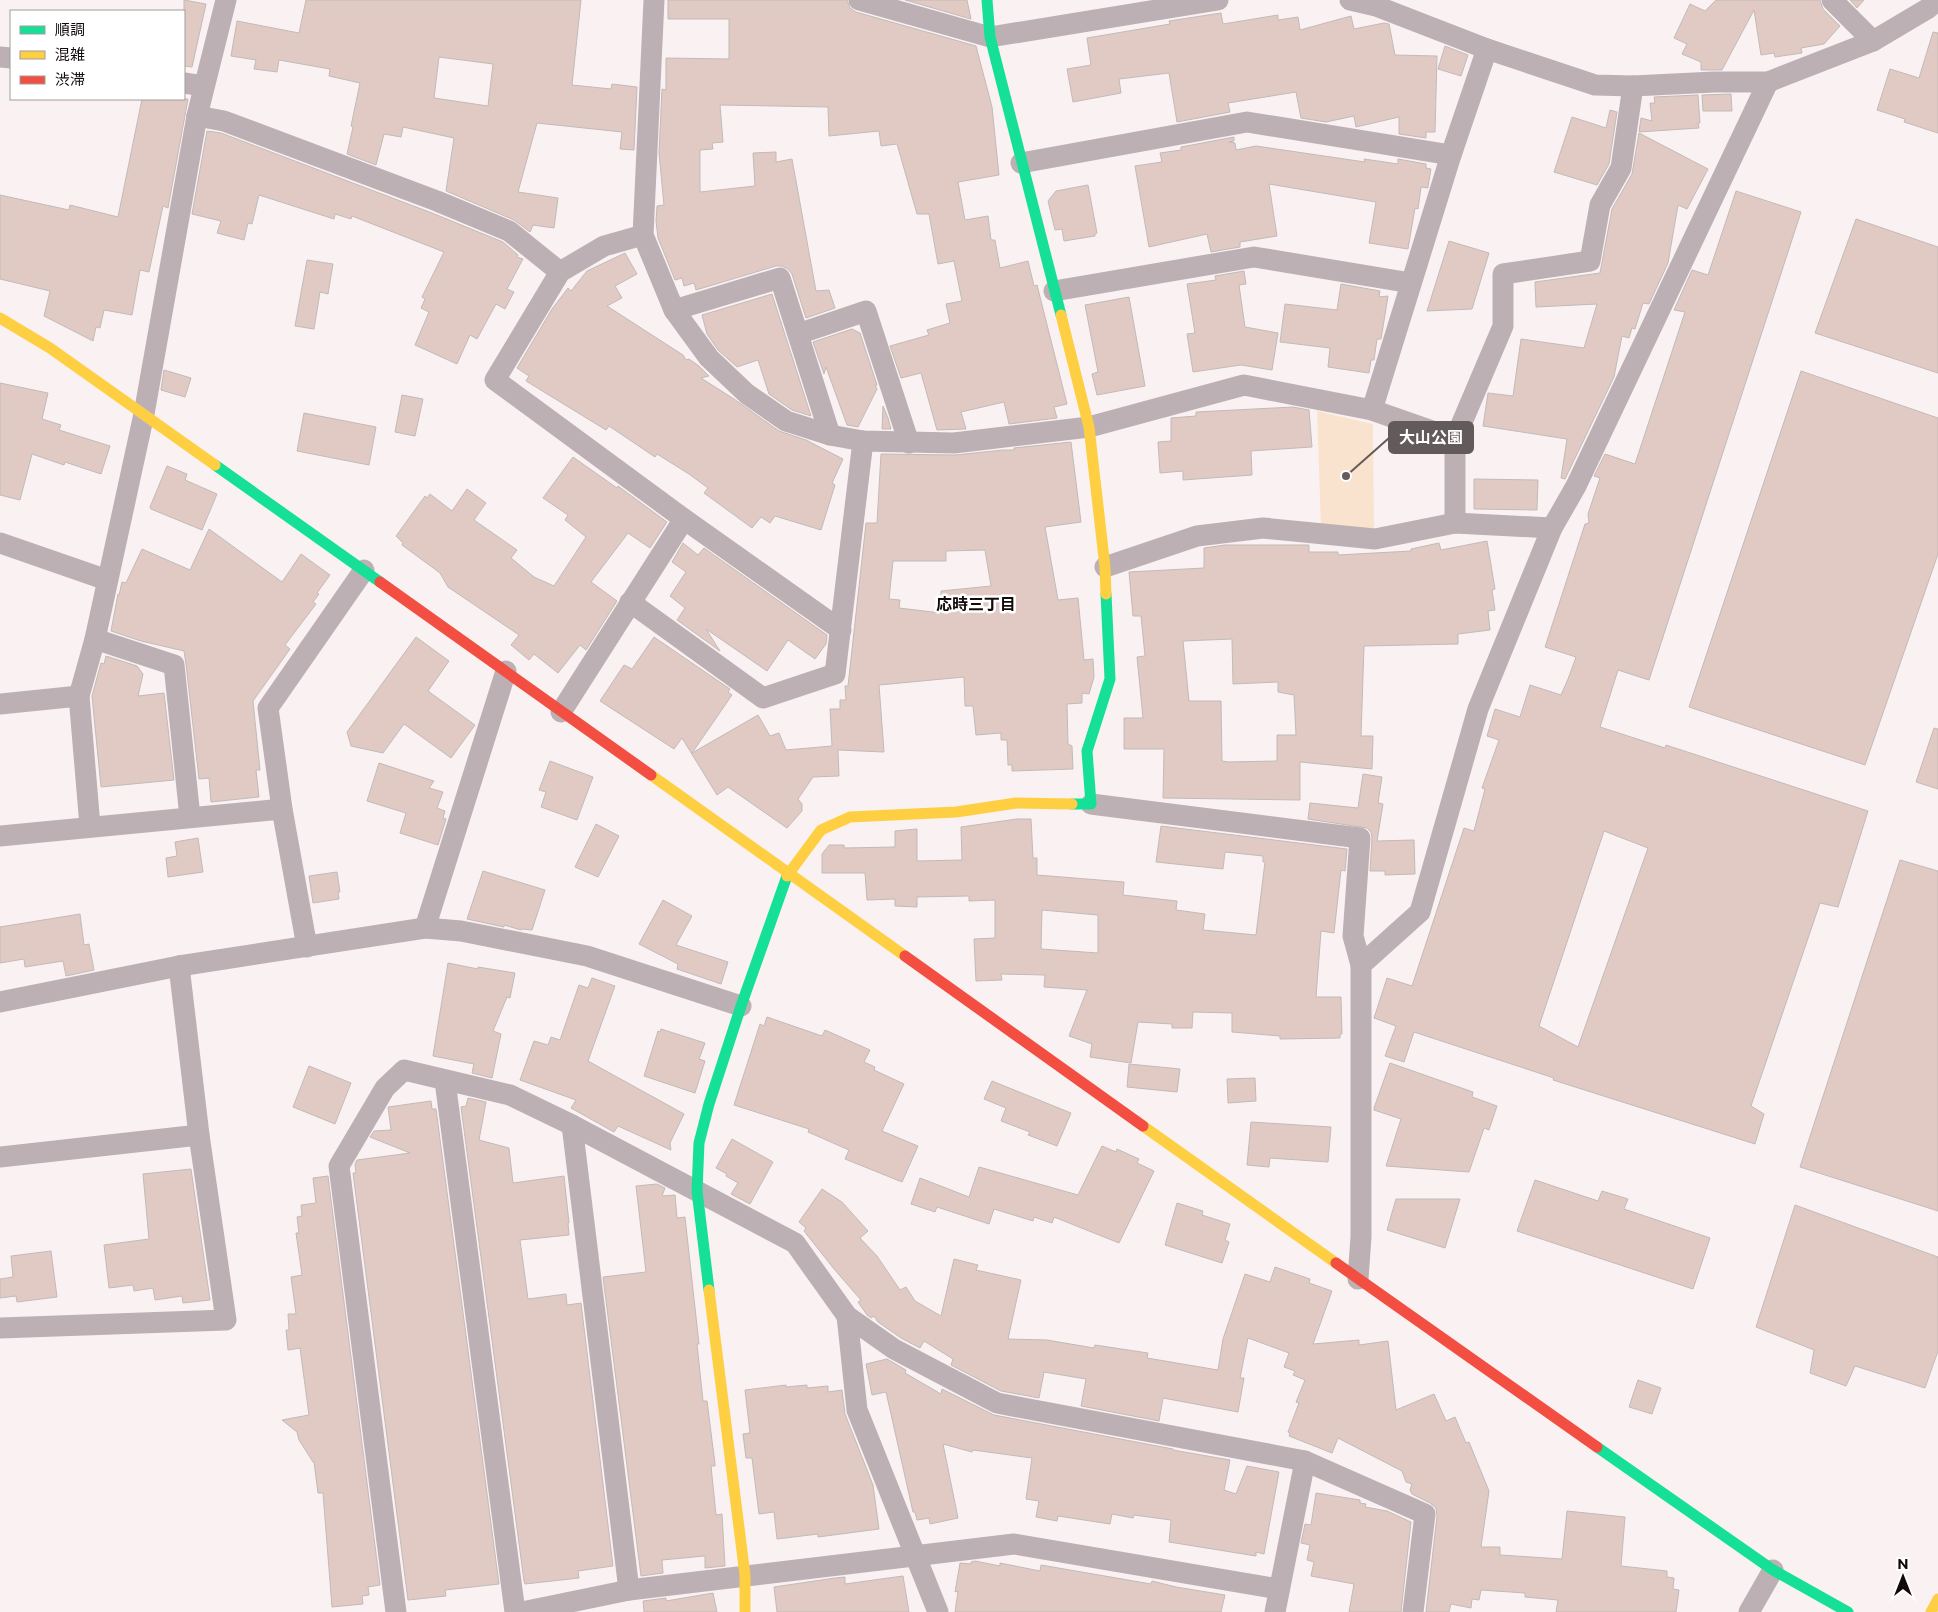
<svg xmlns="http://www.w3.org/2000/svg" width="1938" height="1612" font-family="Montserrat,'Noto Sans JP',sans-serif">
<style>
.green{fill:#fae3ce}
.building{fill:#e0cac3;stroke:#c2bab9;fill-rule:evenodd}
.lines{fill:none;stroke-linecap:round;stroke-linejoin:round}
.street{stroke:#bdb0b4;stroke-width:21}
.fast{stroke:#16e098;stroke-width:11}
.slow{stroke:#ffcf43;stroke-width:11}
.jam{stroke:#f24e42;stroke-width:11}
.labels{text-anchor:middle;stroke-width:5;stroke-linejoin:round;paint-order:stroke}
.neighbourhood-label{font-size:16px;font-weight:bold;fill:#120a0a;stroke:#fff}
.leader{fill:none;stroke:#635b5b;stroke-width:2}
.callout-dot{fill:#635b5b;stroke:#fff;stroke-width:2}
.callout{fill:#635b5b;stroke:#635b5b;stroke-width:2}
.callout-label{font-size:16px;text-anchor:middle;font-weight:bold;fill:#fff}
</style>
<rect width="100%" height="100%" fill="#faf2f2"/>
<!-- green -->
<polygon class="green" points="1317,411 1373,424 1374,532 1321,528"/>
<!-- building -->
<g class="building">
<polygon points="184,0 206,4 192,67 184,66"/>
<path d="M306 0H581L572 85 611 89 612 84 637 87 634 150 620 149 622 132 537 123 518 192 558 198 554 228 533 225 530 232 514 220 446 191 454 138 403 127 401 137 384 134 376 165 347 154 353 127 351 126 360 83 329 76 330 69 279 60 277 72 254 69 256 60 231 56 237 21 299 33ZM439 57 493 64 488 106 434 98Z"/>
<polygon points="668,0 847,0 850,8 856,12 976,46 992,107 999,175 958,182 965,220 988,216 991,240 995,240 1000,268 1028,261 1034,286 1037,285 1067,404 1054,407 1057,418 1009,424 1004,402 961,412 966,429 937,430 921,373 901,378 890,346 929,335 927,330 950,323 946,304 962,301 954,261 938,264 929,214 917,214 897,144 881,146 879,131 829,136 828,107 720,105 723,142 712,143 713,149 700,150 700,192 755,186 753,153 776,152 776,162 792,159 816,291 829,290 835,308 806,318 792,274 788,269 782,266 776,266 696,290 694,283 684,286 682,278 675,280 658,238 656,221 657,206 664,205 659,153 662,89 666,90 666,58 729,59 729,19 668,19"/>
<polygon points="905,0 967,0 971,19"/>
<polygon points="1716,0 1820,0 1823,9 1840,26 1824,44 1801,48 1802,53 1775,57 1774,53 1761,55 1754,10 1722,70 1701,70 1701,62 1682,54 1687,44 1674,38 1690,4 1705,11"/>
<polygon points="1850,0 1864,0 1857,8"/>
<polygon points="1221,13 1223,24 1278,15 1278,20 1298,17 1300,30 1351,16 1354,29 1384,23 1389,24 1395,55 1437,56 1435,132 1426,132 1426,138 1399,134 1399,117 1356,127 1354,116 1326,122 1301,118 1296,92 1228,103 1230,112 1177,122 1169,73 1119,79 1121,93 1073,102 1067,69 1091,65 1087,38 1170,24 1169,21"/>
<polygon points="1933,32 1938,33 1938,133 1904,122 1905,119 1877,110 1890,69 1919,78"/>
<polygon points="1445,46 1468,55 1461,76 1438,69"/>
<polygon points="1731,94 1732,111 1703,111 1702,95"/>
<polygon points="1698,95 1700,123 1698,123 1699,128 1639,132 1641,118 1652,121 1650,103 1655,103 1654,97"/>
<polygon points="142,99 188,99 168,208 163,206 149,272 140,270 132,315 104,310 100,328 96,327 93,341 44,316 50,291 0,279 0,195 69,210 70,205 118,217"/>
<polygon points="1610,110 1617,112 1609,164 1597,185 1554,172 1572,117 1606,128"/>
<polygon points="207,131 221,133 432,213 503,242 518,255 517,257 523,259 507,289 514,292 505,309 496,304 477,339 470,335 457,364 415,345 429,312 421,308 425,299 422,297 444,252 352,216 351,219 335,214 334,219 259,195 252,224 248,223 244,240 217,233 221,221 192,214"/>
<polygon points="1639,133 1708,169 1687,209 1678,205 1668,263 1649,304 1643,303 1635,329 1632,328 1629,338 1622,336 1614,377 1565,479 1561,478 1567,439 1483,426 1488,393 1513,396 1521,339 1584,348 1597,304 1536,307 1535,282 1600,273 1612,209 1632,174"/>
<polygon points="1234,137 1234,141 1229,142 1235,143 1236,150 1256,146 1365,162 1364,159 1398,164 1398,159 1426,164 1426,168 1431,169 1428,186 1428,188 1421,187 1418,209 1415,208 1408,249 1369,243 1376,202 1269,184 1277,236 1240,242 1240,247 1211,252 1207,234 1149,247 1135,166 1162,162 1160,153 1181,150 1181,147"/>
<polygon points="1088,185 1097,233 1095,234 1095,236 1064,241 1062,229 1055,230 1048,201 1056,191"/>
<path d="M1736 191 1801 212 1649 680 1618 670 1600 727 1665 748 1666 745 1868 811 1838 907 1820 903 1751 1106 1764 1114 1755 1144 1553 1080 1554 1078 1414 1032 1404 1062 1385 1056 1396 1026 1374 1018 1387 978 1412 986 1464 828 1474 831 1485 789 1482 788 1499 740 1487 736 1495 709 1520 717 1530 685 1561 695 1568 679 1576 657 1545 647 1585 524 1589 523 1588 514 1600 478 1594 476 1605 454 1635 464 1685 312 1674 310 1692 270 1708 275ZM1604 831 1648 848 1578 1047 1539 1026Z"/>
<polygon points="1856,219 1938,247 1938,373 1815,333"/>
<polygon points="1449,241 1489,253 1472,309 1427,311"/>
<polygon points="625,253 637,274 615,286 622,298 607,306 683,355 686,360 689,359 699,366 709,376 701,378 734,399 779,431 806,440 843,459 832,483 835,485 821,530 775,516 770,523 761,517 752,528 704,493 708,488 689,474 657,454 655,457 609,426 606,430 526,381 529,376 517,368 552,309 568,288 571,291 587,271"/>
<polygon points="307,260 333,264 328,294 320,292 314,329 295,326"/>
<polygon points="1244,271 1246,284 1239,285 1245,327 1278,333 1272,370 1241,365 1193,372 1187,334 1195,333 1187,284 1216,280 1215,276"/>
<polygon points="1341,284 1380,291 1379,297 1388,296 1381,339 1377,339 1374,360 1371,360 1369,373 1328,367 1330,348 1280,342 1285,304 1337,310"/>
<polygon points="772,294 811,416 792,410 769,394 758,360 737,367 718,350 707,334 702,315"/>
<polygon points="1129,297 1145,386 1097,395 1092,374 1098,372 1085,305"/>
<polygon points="852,329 860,333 877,385 875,385 877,389 858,427 847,425 826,367 824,374 813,342"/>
<polygon points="164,370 191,378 185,397 161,390"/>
<polygon points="1801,371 1938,418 1938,554 1865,765 1689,707"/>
<polygon points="0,383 48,393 42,419 61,425 59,430 110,446 101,474 65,462 64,465 32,454 20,500 0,495"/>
<polygon points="402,395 423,399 415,436 395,432"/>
<polygon points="883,406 888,418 891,429 882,429"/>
<polygon points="1293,407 1309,410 1312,447 1251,451 1252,475 1183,480 1183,471 1160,473 1158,442 1171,441 1171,418 1196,416 1196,412"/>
<polygon points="304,413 376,427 369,465 297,451"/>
<path d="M1071 442 1081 522 1045 527 1058 600 1078 598 1084 660 1093 659 1094 677 1089 694 1082 693V703L1067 704 1068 744 1072 746 1073 769 1012 771V765H1008L1007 740H1001V733L976 735 973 706H965L964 677 879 685 884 752 838 750 839 776 813 777 798 799 802 804V811L787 828 728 787 717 795 682 738 674 749 600 701 624 665 632 669 654 637 730 689 728 692 732 695 692 753 758 715 770 736 779 733 786 750 832 746 830 709H840V700H846L845 686H848L866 523H877L881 454 955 455 1003 450H1014V448ZM985 550 991 586 941 591V613L899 608 900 600 889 599 893 561H946V551Z"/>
<polygon points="573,457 617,488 618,486 667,522 650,548 628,533 591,582 617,601 586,650 580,645 558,673 534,654 529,660 511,645 519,635 448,587 440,573 402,545 403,543 396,536 425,496 427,498 430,494 452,511 467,489 486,503 474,520 517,550 511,558 534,577 554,586 586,537 565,520 568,515 543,498"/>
<polygon points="167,466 187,474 185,480 217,494 202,530 151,509 150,507"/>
<polygon points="1474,479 1538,480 1537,510 1474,509"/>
<polygon points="209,529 282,582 301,554 330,575 317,593 319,594 313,602 316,604 285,645 290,649 253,701 260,770 256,770 259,797 211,802 209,778 199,779 186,664 184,651 141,641 111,631 118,594 119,595 122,582 126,583 142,549 190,570"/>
<path d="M1487 541 1495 589 1492 590 1495 610 1488 611 1490 630 1458 634V644L1364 646 1361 736H1373L1372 769 1300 762V800L1163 798 1164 749H1124V718H1143L1137 657 1145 656 1141 616H1133L1129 572 1204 568V548L1225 545H1309V552H1338V555L1411 551V549L1439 543 1441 550ZM1232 639 1233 684 1278 682V692L1294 695 1296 735H1277V761L1228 762 1222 761 1221 701H1189L1183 641Z"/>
<polygon points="683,543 698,555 704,548 827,635 826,644 815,659 788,640 767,671 706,629 720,651 677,620 685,608 670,596 686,572 672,562"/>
<polygon points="416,637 449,661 428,691 475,725 451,758 404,724 383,753 351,746 347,732"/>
<polygon points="106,656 137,666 143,674 138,696 164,693 174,780 101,787 92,696 101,663 104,664"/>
<polygon points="1934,728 1938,729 1938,789 1916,782"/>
<polygon points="550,761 593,777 577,820 541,807 546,792 539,790"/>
<polygon points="379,763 434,781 429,788 443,792 437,808 445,811 443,818 446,819 438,845 400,833 406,813 367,801"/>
<polygon points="1363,774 1382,777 1378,803 1383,804 1377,841 1414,840 1415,874 1385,875 1385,871 1370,871 1372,838 1371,832 1367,828 1308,819 1310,803 1358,808"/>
<path d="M1017 819H1031L1033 858H1037V875L1124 882 1123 895 1177 901 1176 910 1205 914 1203 930 1256 935 1265 862H1263V856L1225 852 1223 869 1156 862 1161 826 1347 849 1345 871 1341 870 1334 933 1321 931 1316 997H1341L1342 1034H1340V1038L1280 1039V1036L1232 1032V1013L1193 1012 1192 1028H1172V1024L1138 1022 1131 1063 1090 1057 1092 1044 1069 1036 1087 990 1044 987 1045 975 1001 974 1002 980 976 981 974 939 995 938V900L969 901V896L917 897V907L895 906V899L867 900 865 873H822V854L829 845H844V848L895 847V831L917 829V861L962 860 961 827ZM1042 910 1098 915V953L1041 949Z"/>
<polygon points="596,824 619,836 598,877 575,867"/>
<polygon points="198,838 203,872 168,877 166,858 177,856 175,842"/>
<polygon points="1900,860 1938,871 1938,1211 1800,1167"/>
<polygon points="483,871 545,890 532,930 522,929 521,930 504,925 504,927 467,919"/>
<polygon points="337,872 340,892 338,892 339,899 313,903 309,876"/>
<polygon points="663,900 692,916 676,945 728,962 721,984 677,969 678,964 639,944"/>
<polygon points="80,914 84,945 89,944 94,970 66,976 63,961 25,967 24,959 0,963 0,927"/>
<polygon points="448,963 478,969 478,967 515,973 510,998 507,997 493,1031 501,1034 492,1078 472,1073 474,1064 433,1056"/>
<polygon points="592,978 615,986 588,1061 684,1114 670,1143 671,1150 618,1126 614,1132 571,1108 576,1100 520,1080 534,1041 548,1045 551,1037 560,1040 579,985 588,988"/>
<polygon points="767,1017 822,1036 825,1030 870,1050 864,1062 875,1067 874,1070 904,1084 882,1131 918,1146 902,1182 845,1159 849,1150 808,1132 809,1129 734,1105 760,1024 764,1026"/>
<polygon points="661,1029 705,1043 699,1059 705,1061 695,1093 644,1076 658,1031 660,1032"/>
<polygon points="1390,1063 1473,1092 1472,1097 1497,1106 1489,1130 1484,1128 1469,1172 1386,1166 1401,1119 1374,1110 1374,1108"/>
<polygon points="1129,1064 1180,1069 1177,1092 1127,1087"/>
<polygon points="309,1066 351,1083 335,1124 293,1107"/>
<polygon points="1255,1078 1256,1101 1228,1103 1227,1079"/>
<polygon points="992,1081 1071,1113 1057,1146 1028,1135 1030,1132 1001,1121 1006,1108 984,1099"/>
<polygon points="468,1098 486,1102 479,1140 509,1148 513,1183 564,1176 569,1223 568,1223 569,1235 520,1240 528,1299 566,1294 567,1305 581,1303 613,1566 578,1571 579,1578 525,1584 524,1581 461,1107 466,1106"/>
<polygon points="431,1101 432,1109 436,1109 499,1584 445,1590 446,1596 408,1600 353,1173 356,1173 355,1164 357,1160 410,1153 370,1137 374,1131 391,1130 388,1107"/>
<polygon points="1251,1122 1331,1127 1328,1162 1270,1158 1269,1167 1247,1165"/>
<polygon points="732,1139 773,1162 750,1204 731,1194 738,1183 726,1176 727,1174 716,1168"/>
<polygon points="1102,1146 1116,1152 1117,1149 1139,1159 1137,1163 1154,1171 1119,1243 1054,1217 1052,1223 1034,1217 1033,1221 994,1209 989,1224 937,1207 935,1212 911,1204 920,1178 969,1197 979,1167 1078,1195"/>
<polygon points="191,1169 210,1300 183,1303 182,1296 155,1300 153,1288 134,1291 133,1285 109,1288 104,1245 149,1239 143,1174"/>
<polygon points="328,1176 380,1585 368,1587 369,1595 362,1596 363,1604 332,1607 323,1493 318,1493 314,1462 313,1462 299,1440 297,1432 282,1420 309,1415 300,1348 288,1350 286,1330 289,1330 288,1314 296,1314 291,1277 302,1275 296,1233 299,1233 297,1217 302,1216 301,1205 316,1203 313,1178"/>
<polygon points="1535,1180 1598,1201 1602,1191 1628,1199 1624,1209 1710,1238 1693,1289 1517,1231"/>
<polygon points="657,1184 665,1188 662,1196 675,1195 677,1218 685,1217 699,1344 697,1344 703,1401 707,1401 715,1464 715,1466 711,1466 716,1515 722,1514 725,1566 705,1568 705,1556 662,1560 663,1573 641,1576 603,1277 646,1272 636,1186"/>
<polygon points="822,1189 842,1202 868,1231 860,1238 877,1256 900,1290 906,1287 915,1301 941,1316 954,1259 978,1265 976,1270 1021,1280 1008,1339 1047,1340 1094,1348 1095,1345 1148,1353 1147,1358 1218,1370 1223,1339 1245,1274 1270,1282 1275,1267 1310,1279 1309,1283 1332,1291 1313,1344 1359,1340 1359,1345 1388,1341 1396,1410 1434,1394 1446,1421 1455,1417 1466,1443 1469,1442 1489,1491 1481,1547 1500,1547 1500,1555 1562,1559 1567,1511 1625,1517 1621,1566 1667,1571 1667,1577 1674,1578 1673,1589 1679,1590 1676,1612 1556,1612 1558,1600 1525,1597 1525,1593 1481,1590 1479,1600 1472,1599 1471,1608 1451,1604 1449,1612 1426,1612 1437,1516 1436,1508 1430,1503 1412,1494 1410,1490 1412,1484 1406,1482 1402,1471 1338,1438 1332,1453 1289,1436 1290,1433 1288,1432 1299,1403 1296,1402 1305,1380 1293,1375 1295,1371 1284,1367 1289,1353 1248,1338 1240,1378 1244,1378 1238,1412 1163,1398 1159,1421 1081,1406 1086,1379 1044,1372 1039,1398 1001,1391 951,1365 953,1359 924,1341 920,1348 901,1338 878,1322 874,1316 871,1318 867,1315 858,1302 861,1300 834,1269 804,1231 806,1228 799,1222"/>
<polygon points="1396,1199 1460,1199 1445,1248 1387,1230"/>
<polygon points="1177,1203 1203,1211 1202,1215 1230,1224 1225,1240 1229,1242 1222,1263 1165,1245"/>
<polygon points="1795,1205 1938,1257 1938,1351 1925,1388 1855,1366 1846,1386 1810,1373 1814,1350 1756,1327"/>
<polygon points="51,1251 57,1297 17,1302 16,1296 0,1298 0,1279 13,1277 11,1256"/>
<polygon points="887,1359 906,1370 905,1373 941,1394 942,1389 994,1415 1173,1449 1173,1450 1230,1460 1224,1490 1236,1494 1247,1466 1279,1472 1264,1554 1256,1552 1256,1556 1169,1542 1171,1520 1134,1515 1133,1518 1112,1514 1110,1524 1058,1516 1057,1521 1036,1517 1039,1501 1026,1499 1032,1458 973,1450 972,1452 943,1444 958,1518 930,1524 929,1518 917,1520 915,1512 913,1512 886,1392 872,1395 866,1364"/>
<polygon points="1638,1380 1661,1388 1652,1414 1629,1407"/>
<polygon points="786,1385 786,1387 807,1385 807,1388 828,1386 828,1392 842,1390 845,1414 873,1485 879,1529 818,1537 818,1534 777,1539 774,1512 759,1514 752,1458 746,1458 743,1434 750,1433 745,1390"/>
<polygon points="1316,1493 1360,1500 1360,1503 1366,1504 1365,1507 1387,1511 1411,1522 1401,1612 1349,1612 1354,1584 1311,1576 1314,1562 1307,1560 1310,1545 1301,1543 1305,1524 1311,1525"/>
<polygon points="975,1561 1000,1566 1000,1563 1040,1571 1041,1565 1151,1584 1152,1581 1176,1587 1225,1595 1221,1612 955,1612 958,1591 955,1592 960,1563 971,1564 971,1562"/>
<polygon points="903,1576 909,1612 777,1612 774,1587 835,1578 845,1577 845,1584"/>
<polygon points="713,1593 717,1612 644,1612 643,1601 666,1598 666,1601"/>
</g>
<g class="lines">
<!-- street -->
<g class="street">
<polyline points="654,0 643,235 674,310 709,358 747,394 786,421 830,435 863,441 954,443 1089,427 1244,385 1372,410 1455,439"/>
<polyline points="859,0 990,37 1218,0"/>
<polyline points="1350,0 1376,6 1487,49 1595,85 1633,86 1714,82 1768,82 1873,41 1927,9 1938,0"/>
<polyline points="1832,0 1873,41"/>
<polyline points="0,57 11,58"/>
<polyline points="184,83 204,86"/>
<polyline points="197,116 224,121 437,201 509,231 560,272"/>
<polyline points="1021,163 1247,122 1451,155"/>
<polyline points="643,235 604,246 560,272 495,380 684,519 841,630"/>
<polyline points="1054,291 1254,257 1411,283"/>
<polyline points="674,310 780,278 830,435"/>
<polyline points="798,334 866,311 909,443"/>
<polyline points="1372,410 1451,155 1487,49"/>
<polyline points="1455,523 1455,439 1503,326 1503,274 1590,261 1600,205 1621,168 1633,86"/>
<polyline points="0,543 107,580"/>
<polyline points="1105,567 1197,536 1263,528 1375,539 1455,523 1552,528"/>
<polyline points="630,602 763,698 835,674 863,441"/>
<polyline points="95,639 174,665 190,817"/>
<polyline points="0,704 79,696"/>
<polyline points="561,712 684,519"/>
<polyline points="1091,804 1360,838 1353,936 1361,965"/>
<polyline points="90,826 79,696 95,639 144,414 197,116 226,0"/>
<polyline points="0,836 282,809"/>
<polyline points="425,928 506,671"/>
<polyline points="307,947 282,809 268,708 364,570"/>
<polyline points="179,966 199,1135"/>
<polyline points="0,1002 179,966 425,928 461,931 587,956 741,1006"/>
<polyline points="445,1081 515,1612"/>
<polyline points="572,1125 629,1590"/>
<polyline points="0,1157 199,1135 226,1320 0,1328"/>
<polyline points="1358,1279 1361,1237 1361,965 1420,912 1478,709 1552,528 1576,486 1768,82"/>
<polyline points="847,1316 857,1410 938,1612"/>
<polyline points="396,1612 339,1166 385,1088 404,1070 510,1095 572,1125 795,1243 847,1316 894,1349 997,1403 1305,1461 1425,1514 1413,1612"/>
<polyline points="522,1612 629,1590 1014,1544 1279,1589"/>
<polyline points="1275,1612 1305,1461"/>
<polyline points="1749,1612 1773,1570"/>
</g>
<!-- fast -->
<g class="fast">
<polyline points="987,0 990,37 1061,315"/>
<polyline points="215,465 380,582"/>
<polyline points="1072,804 1091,804 1087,751 1110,679 1106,594"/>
<polyline points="709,1290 697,1191 699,1143 709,1104 741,1006 787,876"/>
<polyline points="1597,1447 1773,1570 1848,1612"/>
</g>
<!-- slow -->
<g class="slow">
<polyline points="1061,315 1089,427 1105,567 1106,594"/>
<polyline points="0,318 50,348 215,465"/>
<polyline points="651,775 905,956"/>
<polyline points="787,876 821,830 850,817 956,812 1016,803 1072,804"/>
<polyline points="1143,1126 1336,1263"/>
<polyline points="709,1290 745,1575 745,1612"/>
<polyline points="1931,1612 1938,1599"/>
</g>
<!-- jam -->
<g class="jam">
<polyline points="380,582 651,775"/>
<polyline points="905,956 1143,1126"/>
<polyline points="1336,1263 1597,1447"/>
</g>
</g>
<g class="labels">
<!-- neighbourhood labels -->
<g class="neighbourhood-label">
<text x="976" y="610">応時三丁目</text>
</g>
</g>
<!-- callouts -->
<path class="leader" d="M1346 476L1389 438"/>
<circle class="callout-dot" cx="1346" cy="476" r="5"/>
<rect class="callout" x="1389" y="422" width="84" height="31" rx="5"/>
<g class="callout-label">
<text x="1431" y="443">大山公園</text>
</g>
<!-- legend -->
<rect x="10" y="10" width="175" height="90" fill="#ffffff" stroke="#a09d9d"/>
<rect x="20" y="26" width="25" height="8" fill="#16e098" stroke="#a09d9d"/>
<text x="55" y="35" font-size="15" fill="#120a0a">順調</text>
<rect x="20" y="51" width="25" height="8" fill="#ffcf43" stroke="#a09d9d"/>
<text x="55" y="60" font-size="15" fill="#120a0a">混雑</text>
<rect x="20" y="76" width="25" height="8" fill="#f24e42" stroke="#a09d9d"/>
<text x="55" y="85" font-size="15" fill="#120a0a">渋滞</text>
<!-- north arrow -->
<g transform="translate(1903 1577)" stroke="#ffffff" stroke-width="4" paint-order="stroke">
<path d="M0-4L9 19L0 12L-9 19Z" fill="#120a0a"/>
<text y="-8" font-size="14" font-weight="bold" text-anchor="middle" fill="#120a0a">N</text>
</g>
</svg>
